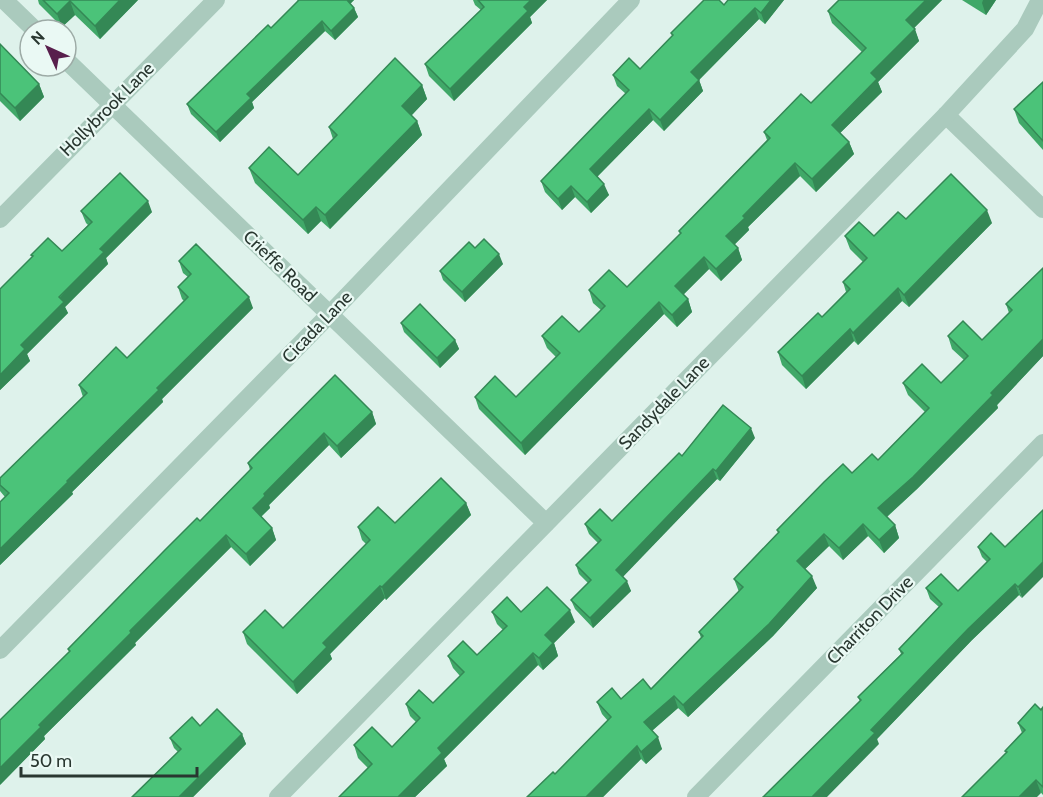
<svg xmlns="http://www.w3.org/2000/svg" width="1043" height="797" font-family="Cabin,sans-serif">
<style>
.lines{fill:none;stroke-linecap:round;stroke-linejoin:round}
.minor{stroke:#aacabd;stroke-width:18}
.wall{fill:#40a868}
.shaded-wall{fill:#348855}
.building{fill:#4bc379;stroke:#348855;stroke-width:1.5}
.labels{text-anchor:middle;stroke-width:4.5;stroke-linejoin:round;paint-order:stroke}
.street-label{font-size:18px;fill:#293730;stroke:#eaf9f4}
</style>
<rect width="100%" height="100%" fill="#def2eb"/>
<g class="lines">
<!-- minor -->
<g class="minor">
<polyline points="4,0 35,30"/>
<polyline points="66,60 546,523"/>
<polyline points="946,115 1043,209"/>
<polyline points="0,219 216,0"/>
<polyline points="0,650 330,314 631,0"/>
<polyline points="278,797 946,115 1025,29 1040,0"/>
<polyline points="696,797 1043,443"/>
</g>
</g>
<!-- wall -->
<g class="wall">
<polygon points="38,0 138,0 100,39 75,15 62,27 39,4"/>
<polygon points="297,0 354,0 350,4 354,8 358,17 335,40 325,31 252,102 254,108 220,142 191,114 187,104 271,28 298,1"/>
<polygon points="473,0 547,0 530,17 532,23 454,101 429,76 425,64 481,10 475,5"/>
<polygon points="784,0 765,24 759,19 699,80 703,91 664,131 653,120 597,177 609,195 591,213 575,197 562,210 545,192 541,181 626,94 617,86 613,75 640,69 672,36 671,33 724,5"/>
<polygon points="839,0 942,0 914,28 919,41 878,82 882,92 840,133 849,142 854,154 816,192 800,176 748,227 749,230 734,245 738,248 742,260 721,281 709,269 683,295 688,299 692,312 677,327 664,314 525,455 479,409 475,397 516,397 556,357 547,348 542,336 579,332 601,310 593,303 589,290 627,287 680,234 679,231 767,140 764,132 811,103 862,52 832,23 828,11"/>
<polygon points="962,0 996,0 986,15"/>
<polygon points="0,44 39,84 44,97 20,121 0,101"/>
<polygon points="1043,82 1043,150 1019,123 1014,109"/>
<polygon points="422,85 427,99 411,116 417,121 422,135 330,229 321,221 308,234 255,183 249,168 298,175 333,139 329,127"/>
<polygon points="81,211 152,212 106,258 108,264 65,307 68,313 27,354 30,361 0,390 0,289 32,257 31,255 62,251 88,225 86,223"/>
<polygon points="906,219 992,223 909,307 902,301 858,345 854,341 806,389 782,365 778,352 822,317 846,292 843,282 863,262 850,249 845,236 874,236"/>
<polygon points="475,248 503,264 465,302 443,280 440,271"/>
<polygon points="179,261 253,308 162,399 163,402 72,492 73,494 0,565 0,502 5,497 0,491 0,478 83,397 79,385 127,358 184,301 182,299 178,287 188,277 183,273"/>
<polygon points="1043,268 1043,356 997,405 998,408 917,489 887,517 895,525 899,538 884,553 868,536 843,560 829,546 805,569 817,588 773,636 688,717 678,708 652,731 662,749 646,764 641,759 603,797 555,774 608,721 602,714 597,702 621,699 651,689 701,638 699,632 739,592 734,579 778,533 777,530 852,473 878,460 925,412 908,395 903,383 941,383 964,360 952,349 948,336 982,340 1009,313 1006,304"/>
<polygon points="401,323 455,340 459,349 440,368 404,332"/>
<polygon points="372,412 376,424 341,458 329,445 269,505 270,508 261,517 272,528 276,540 250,566 231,547 135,643 136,645 44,736 45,739 0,785 69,652 68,649 200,521 250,470 248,463"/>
<polygon points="755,438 720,481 717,479 623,576 631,591 593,628 575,609 571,600 588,583 579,574 576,565 598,543 589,534 585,524 612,521"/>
<polygon points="466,503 471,515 386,600 385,598 330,654 332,659 297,694 247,644 243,632 283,628 366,544 362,540 358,527 395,523"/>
<polygon points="978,547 1005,547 1022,598 1019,595 972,640 877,739 879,744 858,697 901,654 899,649 939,607 930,599 926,588 958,591 987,562 982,557"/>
<polygon points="492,612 521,612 575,622 554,643 558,656 543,670 538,665 444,759 447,766 415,797 339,797 368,768 358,758 354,745 392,747 416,722 410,716 406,704 433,703 460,676 453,668 448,656 477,655 503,630 497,624"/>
<polygon points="1043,707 1043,795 1006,753 1005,751 1022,733 1018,723"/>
<polygon points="200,726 242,734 246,744 193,797 132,797 178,752 174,748 170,738"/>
</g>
<!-- shaded-wall -->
<g class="shaded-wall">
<polygon points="120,0 138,0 100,39 95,26"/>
<polygon points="345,0 354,0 347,7"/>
<polygon points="531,0 547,0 530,17 532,23 454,101 450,89"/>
<polygon points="771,0 784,0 765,24 761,13"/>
<polygon points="926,0 942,0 910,32 906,20"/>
<polygon points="983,0 996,0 986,15 982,3"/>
<polygon points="70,1 75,15 62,27 57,14"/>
<polygon points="354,8 358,17 335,40 331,31"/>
<polygon points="755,8 759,19 699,80 703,91 664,131 660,120 691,72"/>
<polygon points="322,21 325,31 252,102 254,108 220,142 216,132 247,94"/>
<polygon points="915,29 919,41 878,82 882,92 836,137 832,125 871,73"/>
<polygon points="39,84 44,97 20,121 15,108"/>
<polygon points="422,85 427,99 407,120 402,106"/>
<polygon points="649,109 653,120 594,180 590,169"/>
<polygon points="417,121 422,135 330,229 325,215"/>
<polygon points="849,142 854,154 816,192 812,179"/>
<polygon points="795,163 800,176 748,227 749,230 730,249 726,236 743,216"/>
<polygon points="604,184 609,195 591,213 587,202"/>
<polygon points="571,186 575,197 562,210 558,199"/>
<polygon points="148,201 152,212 106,258 108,264 65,307 68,313 27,354 30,361 0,390 0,375 21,345 100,249"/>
<polygon points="316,207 321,221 308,234 303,220"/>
<polygon points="987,210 992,223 909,307 904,295"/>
<polygon points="738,248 742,260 721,281 716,269"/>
<polygon points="499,254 503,264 465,302 462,292"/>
<polygon points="704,257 709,269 679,299 675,286"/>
<polygon points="898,288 902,301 858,345 853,333"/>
<polygon points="249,297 253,308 162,399 163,402 72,492 73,494 0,565 0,549 157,388"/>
<polygon points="688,299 692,312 677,327 672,315"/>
<polygon points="659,302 664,314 525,455 521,443"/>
<polygon points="850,329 854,341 806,389 802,376"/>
<polygon points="1043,339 1043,356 997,405 998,408 917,489 883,520 878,508"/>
<polygon points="455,340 459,349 440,368 437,358"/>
<polygon points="372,412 376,424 341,458 337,446"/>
<polygon points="751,428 755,438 720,481 716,471"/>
<polygon points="324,433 329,445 269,505 270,508 257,520 253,508 264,494"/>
<polygon points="713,469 717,479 620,580 616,570"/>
<polygon points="466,503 471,515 386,600 382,587"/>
<polygon points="863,524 868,536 843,560 839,548"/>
<polygon points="895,525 899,538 884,553 879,540"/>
<polygon points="272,528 276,540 250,566 246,554"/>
<polygon points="824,534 829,546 801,573 797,561"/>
<polygon points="226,535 231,547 135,643 136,645 44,736 45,739 0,785 0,768 39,725 130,631"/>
<polygon points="1043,562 1043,577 1022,598 1018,587"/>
<polygon points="812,576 817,588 773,636 688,717 683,705"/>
<polygon points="627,581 631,591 593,628 590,618"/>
<polygon points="1015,584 1019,595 972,640 877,739 879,744 827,797 812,797 871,730 968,629"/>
<polygon points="380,586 385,598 330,654 332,659 297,694 293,682 323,643"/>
<polygon points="570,610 575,622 554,643 558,656 543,670 539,658 545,635"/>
<polygon points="533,653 538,665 444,759 447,766 415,797 398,797 438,748"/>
<polygon points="674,696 678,708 648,734 644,722"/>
<polygon points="242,734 246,744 193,797 179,797"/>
<polygon points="658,737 662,749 646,764 641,752"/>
<polygon points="637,746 641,759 603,797 586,797"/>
<polygon points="1036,780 1041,793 1037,797 1019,797"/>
</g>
<!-- building -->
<g class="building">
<polygon points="43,0 120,0 95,26 70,1 57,14"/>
<polygon points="299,0 347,0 354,8 331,31 322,21 247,94 251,98 216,132 187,104 268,25 271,28"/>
<polygon points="478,0 531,0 524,7 528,11 450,89 425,64 484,7"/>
<polygon points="704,0 719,0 724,5 728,0 771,0 761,13 755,8 691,72 699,80 660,120 649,109 590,169 604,184 587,202 571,186 558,199 541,181 629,90 613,75 629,58 640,69 673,35 671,33"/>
<polygon points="839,0 926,0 906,20 915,29 871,73 877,79 832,125 849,142 812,179 795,163 743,216 745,218 726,236 738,248 716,269 704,257 675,286 688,299 672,315 659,302 521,443 475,397 495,376 516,397 560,353 542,336 562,316 579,332 605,306 589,290 609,270 627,287 681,233 679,231 770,138 764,132 801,94 811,103 866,48 828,11"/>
<polygon points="0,44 39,84 15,108 0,93"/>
<polygon points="395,58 422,85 402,106 417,121 325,215 316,207 303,220 249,168 269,147 298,175 337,135 329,127"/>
<polygon points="1043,82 1043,141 1014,109"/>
<polygon points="120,173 148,201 100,249 104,252 59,297 64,302 21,345 25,349 0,375 0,289 33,256 31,255 48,238 62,251 92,222 81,211"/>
<polygon points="951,174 987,210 904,295 898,288 853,333 850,329 802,376 778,352 818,313 822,317 850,289 843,282 867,258 845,236 859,222 874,236 898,212 906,219"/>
<polygon points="484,239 499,254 462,292 440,271 469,242 475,248"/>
<polygon points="196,244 249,297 157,388 159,390 67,481 68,482 0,549 0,502 9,493 0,485 0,478 87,393 79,385 116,347 127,358 188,297 178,287 191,274 179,261"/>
<polygon points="1043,268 1043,339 991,393 993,395 913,477 878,508 895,525 879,540 863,524 839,548 824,534 797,561 812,576 769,624 683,705 674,696 644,722 658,737 641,752 637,746 586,797 527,797 553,772 555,774 611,717 597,702 612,688 621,699 643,679 651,689 703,636 699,632 743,587 734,579 779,532 777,530 824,482 843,464 852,473 872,454 878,460 929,408 903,383 922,364 941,383 968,356 948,336 963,321 982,340 1012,310 1006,304"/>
<polygon points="420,304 455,340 437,358 401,323"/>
<polygon points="335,375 372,412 337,446 324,433 264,494 265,496 253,508 272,528 246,554 226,535 130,631 131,633 39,725 41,727 0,768 0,720 70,651 68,649 164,551 197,518 200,521 252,468 248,463"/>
<polygon points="723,405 751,428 716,471 713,469 616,570 627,581 590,618 571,600 591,580 576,565 601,540 585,524 600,509 612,521 679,453 682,456"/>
<polygon points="441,478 466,503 382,587 380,586 323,643 327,647 293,682 243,632 265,610 283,628 370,540 358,527 378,507 395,523"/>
<polygon points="1043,510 1043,562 1018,587 1015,584 968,629 871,730 875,733 812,797 763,797 861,700 858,697 903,653 899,649 942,604 926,588 941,574 958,591 990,559 978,547 991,533 1005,547"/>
<polygon points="547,587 570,610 545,635 553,643 539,658 533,653 438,748 442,753 398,797 339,797 372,764 354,745 372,727 392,747 420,718 406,704 419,690 433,703 464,672 448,656 463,641 477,655 507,626 492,612 507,597 521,612"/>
<polygon points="1035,704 1041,710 1043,707 1043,787 1036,780 1019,797 962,797 1007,752 1005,751 1025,730 1018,723"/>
<polygon points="217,709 242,734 179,797 132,797 181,749 170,738 192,717 200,726"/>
</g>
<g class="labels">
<!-- street labels -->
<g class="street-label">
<text transform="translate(107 109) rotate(-45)" y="6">Hollybrook Lane</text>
<text transform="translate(280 266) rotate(44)" y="6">Crieffe Road</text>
<text transform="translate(317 327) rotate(-46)" y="6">Cicada Lane</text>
<text transform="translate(664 403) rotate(-46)" y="6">Sandydale Lane</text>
<text transform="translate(870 620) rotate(-46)" y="6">Charriton Drive</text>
</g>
</g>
<!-- north arrow -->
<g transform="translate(48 48) rotate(315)"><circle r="28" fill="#eaf9f4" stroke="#9daba6" stroke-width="1.5"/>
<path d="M0-4.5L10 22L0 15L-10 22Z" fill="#581f4c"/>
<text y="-9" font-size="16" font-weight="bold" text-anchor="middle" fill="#293730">N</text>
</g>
<!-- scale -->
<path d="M21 767v9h176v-9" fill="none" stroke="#293730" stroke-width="3"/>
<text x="30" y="767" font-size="18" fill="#293730" stroke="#eaf9f4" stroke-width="4.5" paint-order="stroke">50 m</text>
</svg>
